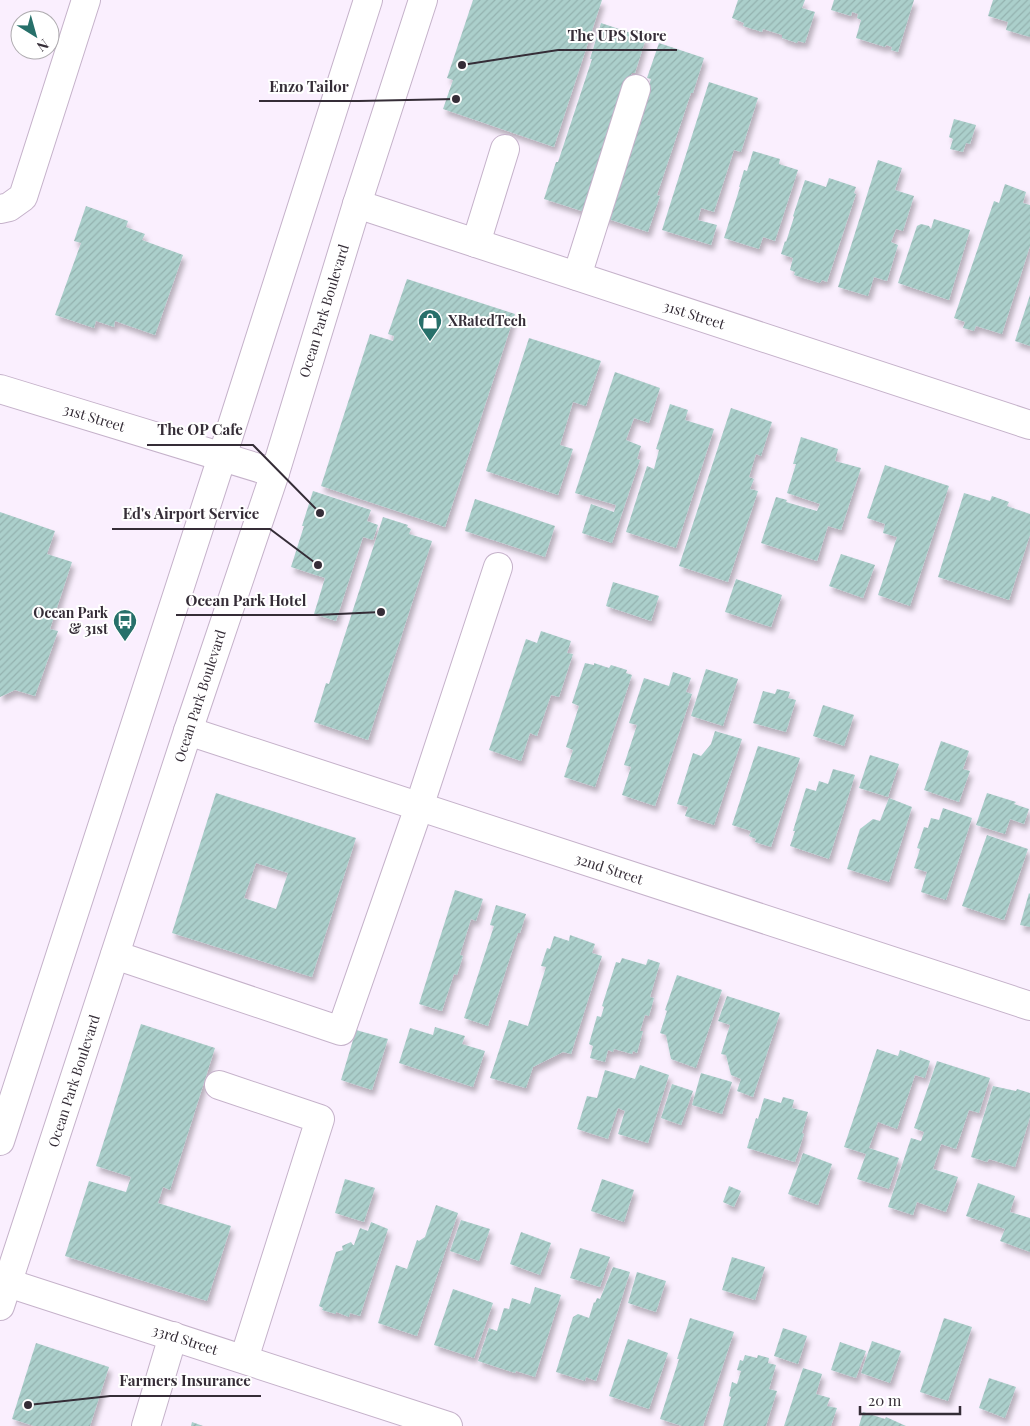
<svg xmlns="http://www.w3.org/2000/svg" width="1030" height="1426" font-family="'Playfair Display',serif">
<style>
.building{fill:url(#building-hatch);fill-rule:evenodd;filter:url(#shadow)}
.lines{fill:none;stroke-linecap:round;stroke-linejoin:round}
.minor-casing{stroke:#c5b2ca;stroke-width:30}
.minor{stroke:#fff;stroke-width:28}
.labels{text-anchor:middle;stroke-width:4;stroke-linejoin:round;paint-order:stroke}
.street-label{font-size:14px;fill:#352d37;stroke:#fff}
.poi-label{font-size:14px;font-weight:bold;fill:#352d37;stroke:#fff;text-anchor:start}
.leader{fill:none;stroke:#352d37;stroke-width:2}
.callout-dot{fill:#352d37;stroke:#fff;stroke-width:2}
.callout-label{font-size:15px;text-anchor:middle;font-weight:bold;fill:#352d37;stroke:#fff;stroke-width:4;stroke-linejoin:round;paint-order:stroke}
</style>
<defs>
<pattern id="building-hatch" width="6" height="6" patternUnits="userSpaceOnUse" patternTransform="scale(1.25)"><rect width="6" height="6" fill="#abcfcb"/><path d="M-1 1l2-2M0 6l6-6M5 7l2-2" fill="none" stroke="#94b2af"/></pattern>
<filter id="shadow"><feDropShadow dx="3" dy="5.5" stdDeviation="2.5" flood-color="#0004"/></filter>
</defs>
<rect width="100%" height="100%" fill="#faeffe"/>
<!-- building -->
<g class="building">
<polygon points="473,0 602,0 554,147 443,109 453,80 447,78"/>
<polygon points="738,0 805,0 802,8 815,12 805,43 798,41 797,43 782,38 782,35 763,29 762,32 743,26 744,23 732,18"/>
<polygon points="834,0 914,0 898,52 891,50 892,47 886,45 885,47 856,38 861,20 857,18 858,14 852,12 851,16 831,10"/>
<polygon points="993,0 1030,0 1030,37 1006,30 1008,22 988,16"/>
<polygon points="601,23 646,38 635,73 632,73 598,176 588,213 544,199 556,162 558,162 592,59 590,59"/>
<polygon points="659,43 704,58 693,93 691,93 657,195 660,196 648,232 602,217 617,182 651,79 647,78"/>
<polygon points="709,82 758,98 741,152 734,150 714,212 701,208 698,220 717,225 711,245 662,230"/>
<polygon points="954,119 976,125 970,144 966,143 963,152 950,149 953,139 949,137"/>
<polygon points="753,151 780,159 779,164 798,170 775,241 763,237 759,249 724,238 740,187 739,187 744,170 747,171"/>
<polygon points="878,160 902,168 895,190 914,196 903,231 896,229 891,242 898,245 887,281 874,277 868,296 838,287"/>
<polygon points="829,178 856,187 854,193 856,194 827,282 822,280 820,283 794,275 795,272 790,270 793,258 781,254 785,241 786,242 794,217 793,216 805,180 826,187"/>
<polygon points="1005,184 1026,192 1023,203 1030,205 1030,246 1002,334 976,326 974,331 963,328 965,322 954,318 994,201 999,203"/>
<polygon points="86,206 128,221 126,227 145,234 142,240 183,255 155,335 115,321 114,327 96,321 94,328 55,315 81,243 74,241"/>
<polygon points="934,219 970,230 949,300 898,283 917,226 921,224 929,226 931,229"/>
<polygon points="407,279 515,314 445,527 321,486 370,334 393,341 394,336 388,334"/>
<polygon points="1030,295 1030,346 1015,341"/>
<polygon points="529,338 601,361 586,406 573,402 560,445 573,449 558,495 486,471"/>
<polygon points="615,372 660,388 649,423 634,418 626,440 641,446 637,459 640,460 612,543 582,533 591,504 614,512 616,505 575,493"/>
<polygon points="670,404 688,410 685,420 714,429 676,548 626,532 647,466 654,469 659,450 656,449"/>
<polygon points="731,408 772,422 761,456 756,454 749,477 754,479 750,489 758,491 728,582 679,566"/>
<polygon points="801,437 838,449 835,461 861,468 841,530 828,526 817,561 761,543 776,497 787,500 786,502 817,511 820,504 787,493 796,464 793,464"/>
<polygon points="885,465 949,486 910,606 878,595 897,537 883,533 885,524 867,518"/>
<polygon points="313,491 371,510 367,521 378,525 373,540 363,537 336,621 314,614 325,578 291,567 304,526 302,526"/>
<polygon points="964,493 990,501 992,496 1009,502 1007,506 1030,514 1030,535 1009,600 938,577"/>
<polygon points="475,499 555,526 545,557 465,531"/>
<polygon points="0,512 55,531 47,554 72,562 50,629 58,631 35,696 15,690 0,697"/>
<polygon points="383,517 408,525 407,527 411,529 409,534 432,541 368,740 314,722 326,683 329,684"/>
<polygon points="841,554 875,565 863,598 829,586"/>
<polygon points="736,579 782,595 771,627 725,612"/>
<polygon points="613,582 659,596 651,621 606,606"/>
<polygon points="541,631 571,641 567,653 573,654 559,697 551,695 537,736 530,733 521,761 489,750 526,639 537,643"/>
<polygon points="585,663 594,665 594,663 609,668 611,665 627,670 626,673 632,675 595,787 564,777 573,750 566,747 579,706 572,703"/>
<polygon points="706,669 738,679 723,726 691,716"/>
<polygon points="673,672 691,678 686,692 692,694 655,806 622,795 631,767 624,765 637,725 629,723 644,678 669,686"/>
<polygon points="777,689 790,692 788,698 796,700 786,732 753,723 763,691 775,694"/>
<polygon points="823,705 854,715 844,746 813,736"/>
<polygon points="715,731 742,739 714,825 685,816 688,807 677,804 693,753 701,756 711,744"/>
<polygon points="941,741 969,751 963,769 970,771 959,802 924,790"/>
<polygon points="758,746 800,758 771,847 755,842 756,839 749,836 751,831 732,825"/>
<polygon points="870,755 899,764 888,797 859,788"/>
<polygon points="833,769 855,775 829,859 790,846 795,831 793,831 806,788 816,791 819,781 828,784"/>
<path d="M216 793 356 838 312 977 172 933ZM256 863 288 873 276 909 244 898Z"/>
<polygon points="987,793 1016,802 1014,804 1029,809 1024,824 1010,819 1005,834 976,825"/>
<polygon points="889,798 912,807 889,882 847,869 860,829 873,819 880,821"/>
<polygon points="943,808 972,818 946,900 921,892 927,872 914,868 920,849 917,848 924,827 928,828 931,818 939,820"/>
<polygon points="987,835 1028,849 1004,920 962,906"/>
<polygon points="455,890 483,899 476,921 471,919 460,955 463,956 457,975 454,974 442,1011 419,1004"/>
<polygon points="1029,893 1030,894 1030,927 1020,925"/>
<polygon points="496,905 526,914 520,933 518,933 488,1026 464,1018 494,926 490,925"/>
<polygon points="570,935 595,944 592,953 602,956 571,1054 563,1052 533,1067 526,1088 490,1078 509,1020 528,1026 546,967 541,966 547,948 550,949 554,936 569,941"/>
<polygon points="622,958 646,965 648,959 660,963 650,997 654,998 649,1016 645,1015 640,1031 643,1031 637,1053 633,1051 632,1054 614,1049 613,1052 608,1050 605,1062 590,1058 593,1046 589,1044 597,1016 601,1017 604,1007 602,1006 616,962 620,963"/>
<polygon points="677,975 722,990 696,1068 671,1059 666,1035 660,1033 667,1011 665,1010"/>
<polygon points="727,996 780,1013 753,1097 737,1091 741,1079 731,1075 726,1055 721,1054 730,1025 718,1021"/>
<polygon points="141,1024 215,1048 170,1190 163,1187 158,1203 231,1226 207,1301 65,1256 89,1181 126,1192 131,1177 96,1166"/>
<polygon points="435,1027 465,1036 462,1044 485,1051 473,1087 399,1063 410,1028 433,1035"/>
<polygon points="356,1030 388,1039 372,1090 341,1080"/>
<polygon points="877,1049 898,1056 900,1050 930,1061 925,1078 915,1075 897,1129 878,1122 869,1148 899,1158 889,1189 857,1179 866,1154 844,1147"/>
<polygon points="937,1061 990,1078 979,1113 969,1110 956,1149 941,1144 933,1169 958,1177 946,1212 917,1202 913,1215 888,1207 911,1138 921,1141 924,1132 914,1128"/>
<polygon points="640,1065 669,1075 648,1143 618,1134 625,1111 618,1108 608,1139 577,1129 587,1096 597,1098 605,1070 635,1079"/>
<polygon points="701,1073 732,1082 722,1114 692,1105"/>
<polygon points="672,1084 693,1091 681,1125 661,1118"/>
<polygon points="993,1086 1016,1091 1017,1089 1030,1093 1030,1117 1015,1167 989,1159 987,1162 971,1157"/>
<polygon points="783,1097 794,1100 792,1108 808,1112 802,1133 804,1134 795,1162 747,1148 756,1118 758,1119 764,1098 781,1103"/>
<polygon points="803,1153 832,1164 818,1205 788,1194"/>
<polygon points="345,1179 375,1188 364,1222 335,1213"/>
<polygon points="602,1179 634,1190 624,1222 591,1211"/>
<polygon points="978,1183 1015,1196 1010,1212 1030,1218 1030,1252 1000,1241 1005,1229 966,1216"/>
<polygon points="729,1186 741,1191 734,1207 723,1202"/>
<polygon points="436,1205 458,1213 417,1336 378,1323 396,1265 407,1269 417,1240 419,1241 425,1237"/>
<polygon points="461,1220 490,1229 479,1261 450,1251"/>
<polygon points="371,1222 388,1229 360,1316 350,1313 349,1317 336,1312 336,1314 322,1310 323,1308 319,1306 336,1252 343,1250 342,1246 351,1242 353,1245 354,1245 360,1228 368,1231"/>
<polygon points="521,1232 551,1243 540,1275 510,1264"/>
<polygon points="580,1248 610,1257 600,1287 570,1278"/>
<polygon points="732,1257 765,1267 755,1300 722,1290"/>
<polygon points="613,1267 630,1272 596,1381 586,1377 585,1381 556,1372 573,1317 578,1314 589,1318 594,1302 595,1303 597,1298 600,1299"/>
<polygon points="637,1272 666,1281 656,1312 628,1303"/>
<polygon points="535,1287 561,1295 535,1377 516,1371 515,1373 478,1361 489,1328 497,1331 504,1308 509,1309 512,1298 530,1304"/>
<polygon points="453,1289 493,1303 474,1358 434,1345"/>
<polygon points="690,1318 734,1332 703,1426 682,1426 660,1419 679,1359 677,1359"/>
<polygon points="944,1318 972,1327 948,1401 920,1392"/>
<polygon points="783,1328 807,1336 798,1364 774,1356"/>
<polygon points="628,1339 668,1353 649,1409 609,1396"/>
<polygon points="872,1341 901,1351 890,1383 861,1373"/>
<polygon points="840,1342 866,1351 856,1378 831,1370"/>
<polygon points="36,1343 109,1367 90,1426 34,1426 12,1419"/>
<polygon points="745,1355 757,1358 758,1355 769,1358 768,1363 776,1365 769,1389 777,1391 766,1426 723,1426 731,1397 729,1396 732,1382 737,1384 741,1371 737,1370 740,1360 743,1361"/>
<polygon points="803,1368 822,1374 816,1394 830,1398 827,1406 837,1408 831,1426 784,1426"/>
<polygon points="989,1378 1016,1387 1005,1418 979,1408"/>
<polygon points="863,1412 885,1419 886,1417 906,1426 859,1426"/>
<polygon points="192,1422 203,1426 191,1426"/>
</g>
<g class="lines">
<!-- minor casing -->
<g class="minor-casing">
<g id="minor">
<polyline points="357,204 1030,425"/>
<polyline points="0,209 9,207 23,197 86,0"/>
<polyline points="476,243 505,149"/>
<polyline points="577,276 636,89"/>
<polyline points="0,389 275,473"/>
<polyline points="188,731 1030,1006"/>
<polyline points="115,955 341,1031 419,807 498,567"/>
<polyline points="219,1085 320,1119 244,1359"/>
<polyline points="0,1141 222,457 368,0"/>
<polyline points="8,1283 448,1426"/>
<polyline points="0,1306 188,731 275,473 357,204 423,0"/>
<polyline points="146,1426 173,1336"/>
</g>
</g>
<!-- minor -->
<use href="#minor" class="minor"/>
</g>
<!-- icons -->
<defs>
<g id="shop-pin" transform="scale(1.25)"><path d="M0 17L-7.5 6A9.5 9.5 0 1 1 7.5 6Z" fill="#27706a" stroke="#fff"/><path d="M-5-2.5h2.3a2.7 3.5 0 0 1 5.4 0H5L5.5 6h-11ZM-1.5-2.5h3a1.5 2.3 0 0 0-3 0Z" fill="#fff"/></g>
<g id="bus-pin" transform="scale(1.25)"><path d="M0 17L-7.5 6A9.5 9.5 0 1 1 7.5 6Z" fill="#27706a" stroke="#fff"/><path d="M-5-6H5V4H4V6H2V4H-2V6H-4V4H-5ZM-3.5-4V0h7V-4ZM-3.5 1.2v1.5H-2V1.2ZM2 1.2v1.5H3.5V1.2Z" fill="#fff"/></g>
</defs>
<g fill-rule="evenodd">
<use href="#shop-pin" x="430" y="321"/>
<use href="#bus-pin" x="125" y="621"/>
</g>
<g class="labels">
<!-- street labels -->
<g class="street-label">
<text transform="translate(324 311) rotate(-73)" y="5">Ocean Park Boulevard</text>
<text transform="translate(694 315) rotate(18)" y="5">31st Street</text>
<text transform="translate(94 418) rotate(17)" y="5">31st Street</text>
<text transform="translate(200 696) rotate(-72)" y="5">Ocean Park Boulevard</text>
<text transform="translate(609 869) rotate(18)" y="5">32nd Street</text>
<text transform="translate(74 1081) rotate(-72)" y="5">Ocean Park Boulevard</text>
<text transform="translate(185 1340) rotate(18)" y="5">33rd Street</text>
</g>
<!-- poi labels -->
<g class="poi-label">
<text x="448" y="326">XRatedTech</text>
<text x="108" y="618" text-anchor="end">Ocean Park<tspan x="108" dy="16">&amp; 31st</tspan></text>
</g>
</g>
<!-- callouts -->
<path class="leader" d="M462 65L558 50H677M456 99L359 101H259M320 513L253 445H147M318 565L270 529H112M381 612L317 615H176M28 1405L110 1396H261"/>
<g class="callout-dot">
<circle cx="462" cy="65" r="5"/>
<circle cx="456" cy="99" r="5"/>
<circle cx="320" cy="513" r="5"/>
<circle cx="318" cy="565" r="5"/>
<circle cx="381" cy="612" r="5"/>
<circle cx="28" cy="1405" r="5"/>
</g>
<g class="callout-label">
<text x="617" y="41">The UPS Store</text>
<text x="309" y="92">Enzo Tailor</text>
<text x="200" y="435">The OP Cafe</text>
<text x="191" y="519">Ed's Airport Service</text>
<text x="246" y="606">Ocean Park Hotel</text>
<text x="185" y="1386">Farmers Insurance</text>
</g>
<!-- north arrow -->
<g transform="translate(35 35) rotate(143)"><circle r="24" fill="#ffffff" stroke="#aeabaf"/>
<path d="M0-4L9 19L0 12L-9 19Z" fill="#27706a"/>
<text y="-8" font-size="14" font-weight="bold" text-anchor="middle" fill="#352d37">N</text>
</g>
<!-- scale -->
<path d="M860 1406v8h100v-8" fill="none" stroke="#352d37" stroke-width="2.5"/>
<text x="868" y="1406" font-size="15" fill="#352d37" stroke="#ffffff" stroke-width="4" paint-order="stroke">20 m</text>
</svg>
